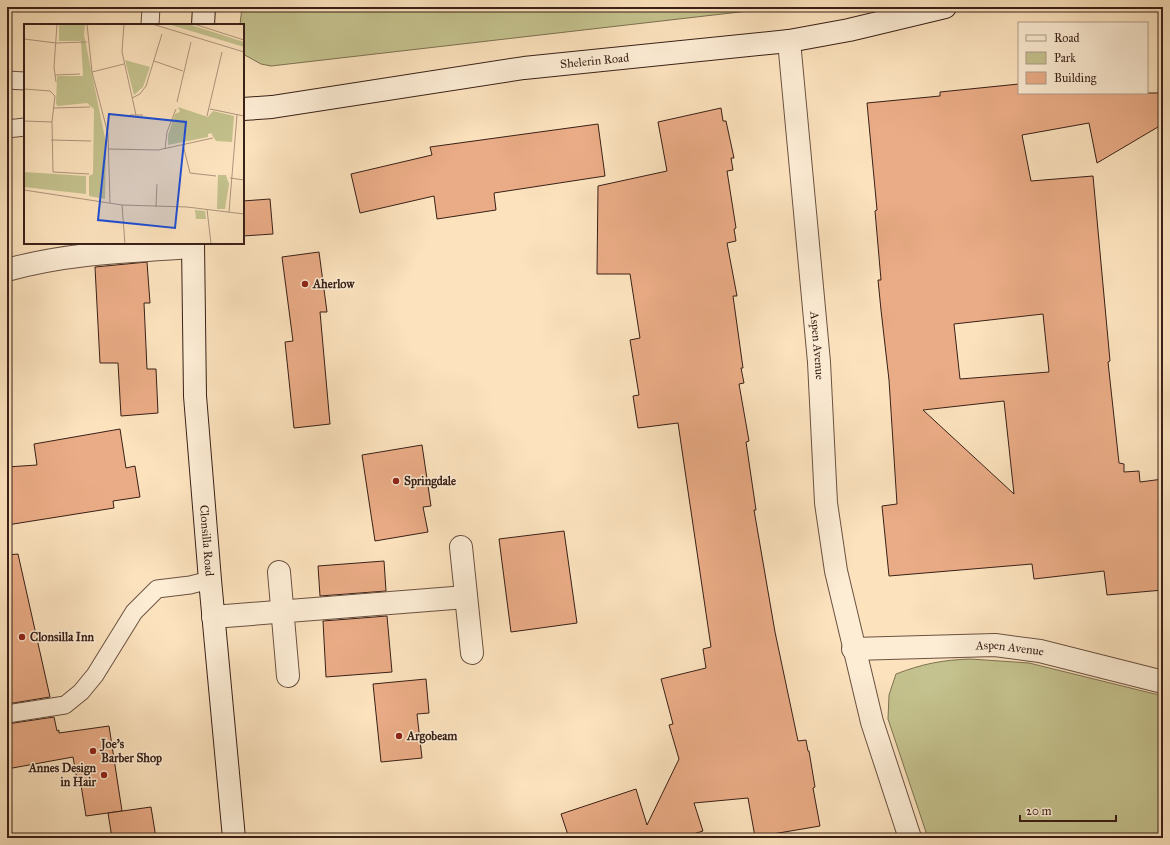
<svg xmlns="http://www.w3.org/2000/svg" width="1170" height="845" font-family="'IM FELL Great Primer',serif">
<style>
.green{fill:#c4c28e;stroke:#7e7152}
.building{fill:#eaac86;stroke:#392017;fill-rule:evenodd}
.lines{fill:none;stroke-linecap:round;stroke-linejoin:round}
.lane-casing{stroke:#6a5141;stroke-width:19}
.street-casing{stroke:#6a5141;stroke-width:24}
.secondary-casing{stroke:#392017;stroke-width:24}
.lane{stroke:#fdedd5;stroke-width:17}
.street{stroke:#fdedd5;stroke-width:22}
.secondary{stroke:#fdedd5;stroke-width:22}
.poi-dot{fill:#8f2418;stroke:#fdedd5;stroke-width:1.5}
.labels{text-anchor:middle;stroke-width:3;stroke-linejoin:round;paint-order:stroke}
.street-label{font-size:12px;fill:#392017;stroke:#fdedd5}
.poi-label{font-size:12px;font-weight:bold;fill:#392017;stroke:#fdedd5;text-anchor:start}
.inset-road{fill:none;stroke:#ae957b;stroke-width:1}
.view{fill:#1d4ed8;fill-opacity:0.15;stroke:#1d4ed8;stroke-width:2}
.inset-edge{fill:none;stroke:#392017;stroke-width:2}
</style>
<rect width="100%" height="100%" fill="#fce3be"/>
<filter id="stains"><feTurbulence type="fractalNoise" baseFrequency=".005" numOctaves="4"/><feColorMatrix values="0 0 0 0 .2 0 0 0 0 .09 0 0 0 0 .02 0 0 0 .5 -.17"/></filter>
<radialGradient id="worn" r=".72"><stop offset=".6" stop-color="#630" stop-opacity="0"/><stop offset="1" stop-color="#630" stop-opacity=".3"/></radialGradient>
<!-- green -->
<g class="green">
<polygon points="242,7 783,7 271,66 261,64 243,54 243,25 240,25"/>
<path d="M970 659 1029 663 1163 696V838H928L888 719 889 695 896 674C922 664 942 660 970 659Z"/>
</g>
<!-- building -->
<g class="building">
<path d="M1019 84V93H1163V124L1097 163 1089 123 1022 135 1031 181 1093 176 1110 361 1108 362 1119 463 1124 464V472L1139 471 1140 482 1163 479V590L1107 595 1104 571 1034 579 1032 564 889 576 882 506 897 504 889 380 881 310 878 280H881L875 211 877 210 867 103 940 96V92ZM1043 314 1049 372 960 379 954 324ZM1004 401 1014 494 923 410Z"/>
<polygon points="721,108 723,121 726,121 734,158 731,158 733,170 727,171 736,228 734,229 736,241 727,243 737,296 733,296 743,368 741,368 744,383 739,384 749,441 746,442 756,510 754,510 775,632 798,741 806,740 808,751 809,751 815,787 813,788 820,826 755,837 748,798 694,803 703,831 680,838 569,838 561,814 636,789 647,825 679,759 669,725 673,724 661,679 706,668 703,649 711,647 678,423 638,428 633,396 639,395 630,340 640,338 630,274 597,274 598,186 667,171 658,122"/>
<polygon points="598,124 605,176 494,193 496,210 437,219 434,196 360,213 351,174 432,155 430,147"/>
<polygon points="270,199 273,234 243,236 243,201"/>
<polygon points="319,252 327,312 320,312 330,424 294,428 285,342 293,341 282,257"/>
<polygon points="147,262 150,303 144,303 147,369 156,369 158,413 121,416 118,363 100,363 95,267"/>
<polygon points="120,429 126,468 135,466 140,497 113,501 114,508 7,525 7,467 37,465 34,444"/>
<polygon points="422,445 431,506 423,507 428,532 375,541 362,455"/>
<polygon points="564,531 577,623 511,632 499,539"/>
<polygon points="18,554 50,697 7,704 7,555"/>
<polygon points="384,561 386,591 320,596 318,566"/>
<polygon points="387,616 392,672 326,677 323,621"/>
<polygon points="426,679 429,713 417,714 422,758 381,762 373,684"/>
<polygon points="54,717 57,731 59,730 59,733 109,726 122,811 86,816 81,785 78,785 73,757 7,769 7,724"/>
<polygon points="151,807 156,838 112,838 108,813"/>
</g>
<g class="lines">
<!-- lane casing -->
<g class="lane-casing">
<g id="lane">
<polyline points="150,25 151,7"/>
<polyline points="7,80 25,81"/>
<polyline points="7,129 25,127"/>
<polyline points="7,714 65,705 81,692 95,675 134,612 157,589 190,585 210,580"/>
</g>
</g>
<!-- street casing -->
<g class="street-casing">
<g id="street">
<path id="s1" d="M789 41 819 362 826 503 836 571 872 722 910 838"/>
<path d="M7 270C67 253 131 251 193 247"/>
<polyline points="461,547 472,653"/>
<polyline points="279,572 288,676"/>
<polyline points="213,617 466,597"/>
<path id="s2" d="M853 649 995 645 1040 651 1163 682"/>
</g>
</g>
<!-- secondary casing -->
<g class="secondary-casing">
<g id="secondary">
<polyline points="203,25 204,7"/>
<path id="s3" d="M243 109 272 107 524 68 789 41 849 30 945 7"/>
<path id="s4" d="M193 243 195 396 210 580 234 838"/>
</g>
</g>
<!-- lane -->
<use href="#lane" class="lane"/>
<!-- street -->
<use href="#street" class="street"/>
<!-- secondary -->
<use href="#secondary" class="secondary"/>
</g>
<!-- markers -->
<g class="poi-dot">
<circle cx="305" cy="284" r="4"/>
<circle cx="396" cy="481" r="4"/>
<circle cx="22" cy="637" r="4"/>
<circle cx="399" cy="736" r="4"/>
<circle cx="93" cy="751" r="4"/>
<circle cx="104" cy="775" r="4"/>
</g>
<g class="labels">
<!-- street labels -->
<g class="street-label">
<text dy="4" stroke="none"><textPath href="#s3" startOffset="355">Shelerin Road</textPath></text>
<text dy="4" stroke="none"><textPath href="#s1" startOffset="306">Aspen Avenue</textPath></text>
<text dy="4" stroke="none"><textPath href="#s4" startOffset="298">Clonsilla Road</textPath></text>
<text dy="4" stroke="none"><textPath href="#s2" startOffset="157">Aspen Avenue</textPath></text>
</g>
<!-- poi labels -->
<g class="poi-label">
<text x="313" y="288">Aherlow</text>
<text x="404" y="485">Springdale</text>
<text x="30" y="641">Clonsilla Inn</text>
<text x="407" y="740">Argobeam</text>
<text x="101" y="748">Joe's<tspan x="101" dy="14">Barber Shop</tspan></text>
<text x="96" y="772" text-anchor="end">Annes Design<tspan x="96" dy="14">in Hair</tspan></text>
</g>
</g>
<!-- overview -->
<g transform="translate(24 24)">
<rect width="220" height="220" fill="#fce3be"/>
<path d="M35 0H61L60 11 82 119 81 175 65 172V152L69 150 70 85 63 79 34 82 32 80 33 52H59L57 17H35ZM144 0H164L220 18V23ZM101 36 126 43 119 63 110 71ZM154 83 184 93 189 87 210 92 208 118 192 117 187 109 184 110V113L144 121V111L151 90 156 88ZM0 148 62 152V170L0 163ZM194 151H202L205 160 201 185H193ZM171 186 181 187 182 195H172Z" fill="#c4c28e"/>
<path class="inset-road" d="M63 0 68 48 84 110 86 179M100 0 98 28 112 91M128 0 220 28M170 0 220 16M0 15 32 19 63 18M130 37 159 47M68 48 100 40M31 51 56 50M32 58 30 43 33 0M0 65 26 67 31 72 28 98 29 148 65 150M108 74 116 70 122 62 138 10M153 78 167 18M29 84 66 83M186 85 220 92M106 91H119M183 92 198 28M0 97 28 98M27 116 67 117M159 121 166 149 192 152M85 125 134 126 189 114M141 125 143 108 152 85M206 154 220 156M0 166 98 181 163 183 220 190M98 181 101 220M132 183 133 160M183 185 187 220M205 188 213 91"/>
<path class="view" d="M85 90 162 98 151 204 74 196Z"/>
<rect width="220" height="220" class="inset-edge"/>
</g>
<!-- margin -->
<rect width="1170" height="845" fill="none" stroke="#fce3be" stroke-width="24"/>
<rect x="8" y="8" width="1154" height="829" fill="none" stroke="#392017" stroke-width="2"/>
<rect x="12" y="12" width="1146" height="821" fill="none" stroke="#392017"/>
<!-- legend -->
<rect x="1018" y="22" width="130" height="72" fill="#fdedd5" stroke="#af9b89"/>
<rect x="1026" y="35" width="20" height="6" fill="#fdedd5" stroke="#af9b89"/>
<text x="1054" y="42" font-size="12" fill="#392017">Road</text>
<rect x="1026" y="52" width="20" height="12" fill="#c4c28e" stroke="#af9b89"/>
<text x="1054" y="62" font-size="12" fill="#392017">Park</text>
<rect x="1026" y="72" width="20" height="12" fill="#eaac86" stroke="#af9b89"/>
<text x="1054" y="82" font-size="12" fill="#392017">Building</text>
<!-- scale -->
<path d="M1020 815v6h96v-6" fill="none" stroke="#392017" stroke-width="2"/>
<text x="1026" y="815" font-size="12" fill="#392017" stroke="#fdedd5" stroke-width="3" paint-order="stroke">20 m</text>
<rect width="100%" height="100%" filter="url(#stains)"/>
<rect width="100%" height="100%" fill="url(#worn)"/>
</svg>
